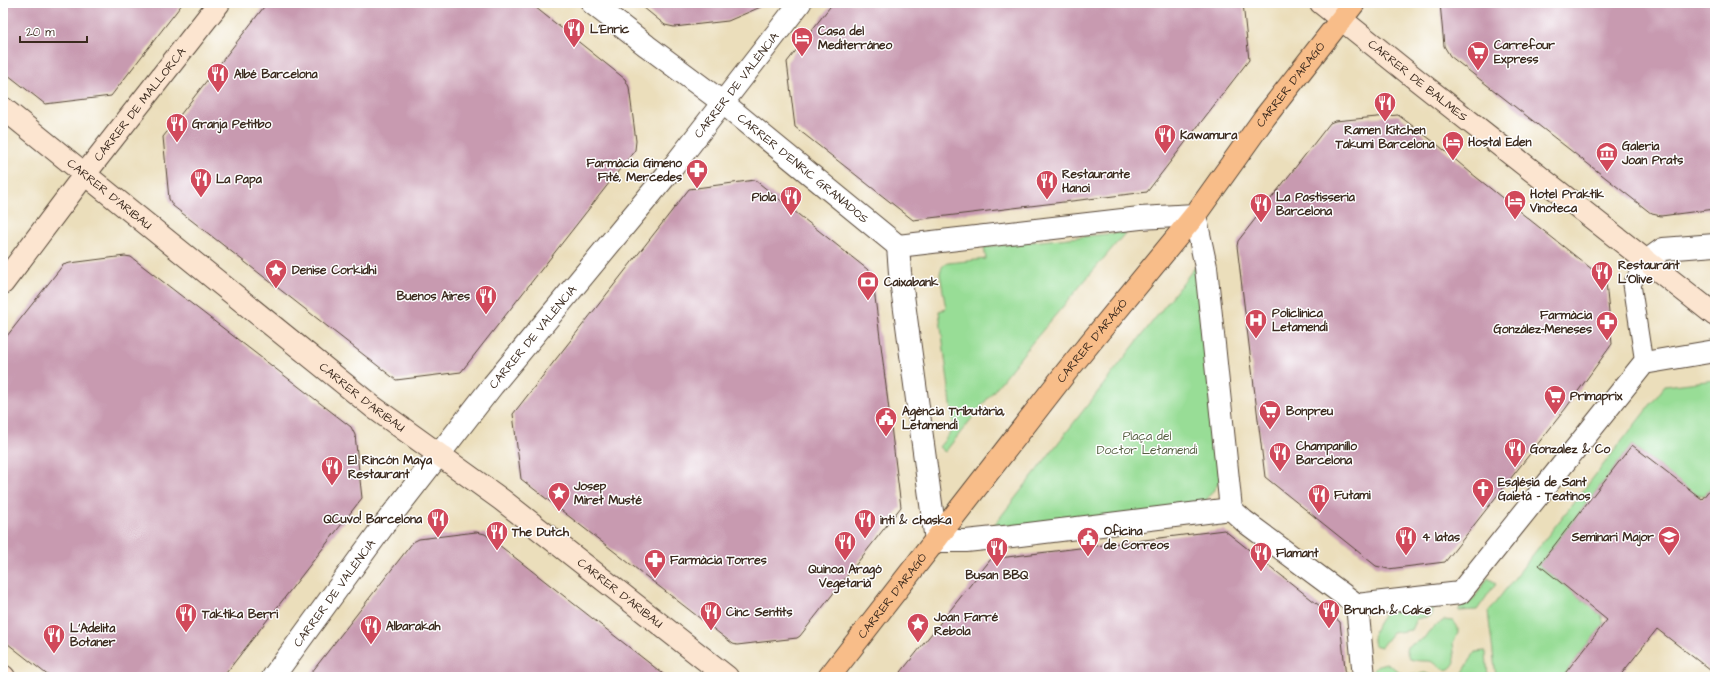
<svg xmlns="http://www.w3.org/2000/svg" width="1718" height="680" font-family="'Architects Daughter',sans-serif">
<style>
.green{fill:#98dd96;stroke:#6a845a}
.building{fill:#c89ab0}
.lines{fill:none;stroke-linecap:round;stroke-linejoin:round}
.pedestrian-casing{stroke:#554536;stroke-width:19}
.minor-casing{stroke:#554536;stroke-width:24}
.tertiary-casing{stroke:#554536;stroke-width:24}
.secondary-casing{stroke:#554536;stroke-width:24}
.primary-casing{stroke:#554536;stroke-width:24}
.pedestrian{stroke:#fff;stroke-width:17}
.minor{stroke:#fff;stroke-width:22}
.tertiary{stroke:#fff;stroke-width:22}
.secondary{stroke:#fce5d0;stroke-width:22}
.primary{stroke:#f8bd89;stroke-width:22}
.labels{text-anchor:middle;stroke-width:3;stroke-linejoin:round;paint-order:stroke}
.poi-label{font-size:12px;font-weight:bold;fill:#3b2a1e;stroke:#fff;text-anchor:start}
.street-label{font-size:12px;fill:#3b2a1e;stroke:#fff}
.park-label{font-size:12px;fill:#576042;stroke:#fff}
</style>
<rect width="100%" height="100%" fill="#fff"/>
<filter id="ink" filterUnits="userSpaceOnUse"><feTurbulence type="fractalNoise" baseFrequency=".025" numOctaves="2"/><feDisplacementMap in="SourceGraphic" scale="8" xChannelSelector="R" yChannelSelector="G"/><feConvolveMatrix kernelMatrix="1 2 1 2 8 2 1 2 1" color-interpolation-filters="sRGB"/></filter>
<filter id="wash" filterUnits="userSpaceOnUse"><feTurbulence type="fractalNoise" baseFrequency=".012" numOctaves="4" result="noise"/><feDisplacementMap in="SourceGraphic" scale="16" xChannelSelector="R" yChannelSelector="G"/><feGaussianBlur stdDeviation="0.9" result="paint"/><feColorMatrix in="noise" values="0 0 0 0 0 0 0 0 0 0 0 0 0 0 0 0 0 1.4 0 .05"/><feComposite in="paint" operator="in"/></filter>
<g filter="url(#wash)">
<rect width="100%" height="100%" fill="#ebdebb"/>
<!-- green -->
<g class="green">
<path d="M1126 232 1031 344 945 452 939 447C946 438 953 432 953 420L939 311 946 309 940 274C941 268 942 265 948 263L986 259 984 247Z"/>
<polygon points="1195,267 1221,480 1201,507 988,533"/>
<polygon points="1715,380 1715,483 1705,495 1696,495 1632,445 1539,565 1601,615 1604,624 1562,677 1496,677 1488,612 1665,386"/>
<polygon points="1488,578 1496,583 1477,610 1459,611 1459,609 1463,604 1472,601"/>
<path d="M1433 605 1431 616 1416 619 1411 630 1392 633 1381 647 1374 645C1370 635 1379 619 1387 612Z"/>
<path d="M1444 620 1453 621C1462 630 1457 634 1453 643L1455 662C1445 680 1438 660 1427 661 1421 661 1416 661 1410 659L1406 651 1407 647 1424 638 1429 631Z"/>
<polygon points="1485,651 1486,653 1488,677 1462,677 1462,674 1475,652"/>
<polygon points="1386,663 1404,675 1425,673 1435,677 1376,677 1374,668 1379,665"/>
</g>
<g id="blocks">
<!-- building -->
<g class="building">
<polygon points="3,3 183,3 111,96 45,104 3,71"/>
<polygon points="267,3 530,3 625,79 629,87 636,141 635,150 461,372 396,380 173,206 169,199 163,137"/>
<polygon points="638,3 770,3 728,21 674,27 665,25"/>
<polygon points="833,3 1243,3 1249,60 1147,192 913,220 795,127 787,62"/>
<polygon points="1440,3 1715,3 1715,209 1661,216 1652,214 1450,56 1444,46"/>
<polygon points="1398,115 1438,145 1471,173 1603,278 1606,282 1612,344 1566,408 1445,562 1388,569 1376,566 1265,477 1237,246 1238,241 1330,123 1335,121"/>
<polygon points="755,180 872,273 901,507 800,636 797,638 737,645 733,644 521,479 513,414 689,189"/>
<polygon points="125,256 131,257 351,427 355,435 362,498 223,677 50,677 3,640 3,341 63,265 70,263"/>
<polygon points="1632,445 1702,499 1715,483 1715,674 1657,629 1619,677 1562,677 1607,620 1539,565"/>
<polygon points="1224,530 1340,622 1346,677 897,677 991,559"/>
<polygon points="476,532 485,534 667,677 308,677 413,542 419,539"/>
</g>
</g>
</g>
<g filter="url(#ink)">
<use href="#blocks" fill-opacity="0" stroke="#554536" stroke-width="1"/>
<g class="lines">
<!-- pedestrian casing -->
<g class="pedestrian-casing">
<polyline id="pedestrian" points="1644,363 1632,284 1645,262"/>
</g>
<!-- minor casing -->
<g class="minor-casing">
<g id="minor">
<path id="s1" d="M592 3 647 46 722 102 898 246"/>
<polyline points="898,246 900,273 936,541 966,541 1004,537 1231,509"/>
<polyline points="898,246 1140,218 1195,215 1206,267 1231,509"/>
<polyline points="1645,262 1663,249 1715,245"/>
<polyline points="1231,509 1244,521 1357,605"/>
<polyline points="1357,605 1460,593 1644,363 1715,351"/>
<polyline points="1357,605 1364,677"/>
</g>
</g>
<!-- tertiary casing -->
<g class="tertiary-casing">
<g id="tertiary">
<path id="s2" d="M273 677 384 525 493 385 669 172 800 3"/>
</g>
</g>
<!-- secondary casing -->
<g class="secondary-casing">
<g id="secondary">
<path id="s3" d="M1321 3 1417 80 1715 315"/>
<path id="s4" d="M3 108 373 407 502 500 727 677"/>
<path id="s5" d="M3 283 85 174 219 3"/>
<polyline points="3,676 4,677"/>
</g>
</g>
<!-- primary casing -->
<g class="primary-casing">
<g id="primary">
<path id="s6" d="M829 677 1067 371 1195 215 1265 117 1354 3"/>
</g>
</g>
<!-- pedestrian -->
<use href="#pedestrian" class="pedestrian"/>
<!-- minor -->
<use href="#minor" class="minor"/>
<!-- tertiary -->
<use href="#tertiary" class="tertiary"/>
<!-- secondary -->
<use href="#secondary" class="secondary"/>
<!-- primary -->
<use href="#primary" class="primary"/>
</g>
</g>
<!-- icons -->
<defs>
<g id="restaurant-pin" transform="scale(1.15)"><path d="M0 17L-7.5 6A9.5 9.5 0 1 1 7.5 6Z" fill="#d1495b" stroke="#fff"/><path d="M-5-6h1v4h1v-4h1v4h1v-4h1v5L-1.5 .5V6h-2V.5L-5-1ZM5-6V6H3V1.5H1.5Q1.5-4 5-6Z" fill="#fff"/></g>
<g id="hotel-pin" transform="scale(1.15)"><path d="M0 17L-7.5 6A9.5 9.5 0 1 1 7.5 6Z" fill="#d1495b" stroke="#fff"/><path d="M-6-4.5h1.5V1H6V5H4.5V3h-9V5H-6ZM-4 0a1.8 1.8 0 1 1 3.6 0ZM.5 0V-2.5h3Q6-2.5 6 0Z" fill="#fff"/></g>
<g id="supermarket-pin" transform="scale(1.15)"><path d="M0 17L-7.5 6A9.5 9.5 0 1 1 7.5 6Z" fill="#d1495b" stroke="#fff"/><path d="M-6-5.5h2.5l.6 2H6L4.5 2H-2.5L-4.4-4H-6ZM-1.5 3.2a1.3 1.3 0 1 0 .1 0ZM3 3.2a1.3 1.3 0 1 0 .1 0Z" fill="#fff"/></g>
<g id="museum-pin" transform="scale(1.15)"><path d="M0 17L-7.5 6A9.5 9.5 0 1 1 7.5 6Z" fill="#d1495b" stroke="#fff"/><path d="M0-6L6-3V-2H-6V-3ZM-5-1h2V3h-2ZM-1-1h2V3h-2ZM3-1h2V3H3ZM-6 4H6V6H-6Z" fill="#fff"/></g>
<g id="pharmacy-pin" transform="scale(1.15)"><path d="M0 17L-7.5 6A9.5 9.5 0 1 1 7.5 6Z" fill="#d1495b" stroke="#fff"/><path d="M-2-6h4v4h4v4h-4v4h-4v-4h-4v-4h4Z" fill="#fff"/></g>
<g id="sight-pin" transform="scale(1.15)"><path d="M0 17L-7.5 6A9.5 9.5 0 1 1 7.5 6Z" fill="#d1495b" stroke="#fff"/><path d="M0-6L1.8-2.2L6-1.7L2.9 1.2L3.7 5.4L0 3.3L-3.7 5.4L-2.9 1.2L-6-1.7L-1.8-2.2Z" fill="#fff"/></g>
<g id="bank-pin" transform="scale(1.15)"><path d="M0 17L-7.5 6A9.5 9.5 0 1 1 7.5 6Z" fill="#d1495b" stroke="#fff"/><path d="M-6-4H6V4H-6ZM0-2.3a2.3 2.3 0 1 0 0 4.6a2.3 2.3 0 1 0 0-4.6Z" fill="#fff"/></g>
<g id="hospital-pin" transform="scale(1.15)"><path d="M0 17L-7.5 6A9.5 9.5 0 1 1 7.5 6Z" fill="#d1495b" stroke="#fff"/><path d="M-5-5h3v3.5h4V-5h3V5h-3V1.5h-4V5h-3Z" fill="#fff"/></g>
<g id="civic-pin" transform="scale(1.15)"><path d="M0 17L-7.5 6A9.5 9.5 0 1 1 7.5 6Z" fill="#d1495b" stroke="#fff"/><path d="M-.6-6.5H3V-4.5H.6V-3L4-1V1h2V6H-6V1h2V-1L-.6-3ZM-1.2 2.5V6h2.4V2.5Z" fill="#fff"/></g>
<g id="church-pin" transform="scale(1.15)"><path d="M0 17L-7.5 6A9.5 9.5 0 1 1 7.5 6Z" fill="#d1495b" stroke="#fff"/><path d="M-1.2-6h2.4v3.5h3.3v2.4h-3.3V6h-2.4V-.1h-3.3v-2.4h3.3Z" fill="#fff"/></g>
<g id="university-pin" transform="scale(1.15)"><path d="M0 17L-7.5 6A9.5 9.5 0 1 1 7.5 6Z" fill="#d1495b" stroke="#fff"/><path d="M0-5L7-2L0 1L-7-2ZM-4 1L0 2.5L4 1V4Q0 6-4 4Z" fill="#fff"/></g>
</defs>
<g fill-rule="evenodd">
<use href="#restaurant-pin" x="574" y="29"/>
<use href="#hotel-pin" x="802" y="38"/>
<use href="#supermarket-pin" x="1478" y="52"/>
<use href="#restaurant-pin" x="218" y="74"/>
<use href="#restaurant-pin" x="1385" y="103"/>
<use href="#restaurant-pin" x="177" y="124"/>
<use href="#restaurant-pin" x="1165" y="135"/>
<use href="#hotel-pin" x="1453" y="142"/>
<use href="#museum-pin" x="1607" y="153"/>
<use href="#pharmacy-pin" x="697" y="170"/>
<use href="#restaurant-pin" x="201" y="179"/>
<use href="#restaurant-pin" x="1047" y="181"/>
<use href="#restaurant-pin" x="791" y="197"/>
<use href="#hotel-pin" x="1515" y="201"/>
<use href="#restaurant-pin" x="1261" y="204"/>
<use href="#sight-pin" x="276" y="270"/>
<use href="#restaurant-pin" x="1602" y="272"/>
<use href="#bank-pin" x="868" y="282"/>
<use href="#restaurant-pin" x="486" y="296"/>
<use href="#hospital-pin" x="1256" y="320"/>
<use href="#pharmacy-pin" x="1607" y="322"/>
<use href="#supermarket-pin" x="1555" y="396"/>
<use href="#supermarket-pin" x="1270" y="411"/>
<use href="#civic-pin" x="886" y="418"/>
<use href="#restaurant-pin" x="1515" y="449"/>
<use href="#restaurant-pin" x="1280" y="453"/>
<use href="#restaurant-pin" x="332" y="467"/>
<use href="#church-pin" x="1483" y="489"/>
<use href="#sight-pin" x="559" y="493"/>
<use href="#restaurant-pin" x="1319" y="495"/>
<use href="#restaurant-pin" x="438" y="519"/>
<use href="#restaurant-pin" x="865" y="520"/>
<use href="#restaurant-pin" x="497" y="532"/>
<use href="#restaurant-pin" x="1406" y="537"/>
<use href="#university-pin" x="1669" y="537"/>
<use href="#civic-pin" x="1088" y="538"/>
<use href="#restaurant-pin" x="845" y="542"/>
<use href="#restaurant-pin" x="997" y="548"/>
<use href="#restaurant-pin" x="1261" y="553"/>
<use href="#pharmacy-pin" x="655" y="560"/>
<use href="#restaurant-pin" x="1329" y="610"/>
<use href="#restaurant-pin" x="711" y="612"/>
<use href="#restaurant-pin" x="186" y="614"/>
<use href="#sight-pin" x="918" y="624"/>
<use href="#restaurant-pin" x="371" y="626"/>
<use href="#restaurant-pin" x="54" y="635"/>
</g>
<g class="labels">
<!-- poi labels -->
<g class="poi-label">
<text x="590" y="33">L'Enric</text>
<text x="818" y="35">Casa del<tspan x="818" dy="14">Mediterráneo</tspan></text>
<text x="1494" y="49">Carrefour<tspan x="1494" dy="14">Express</tspan></text>
<text x="234" y="78">Albé Barcelona</text>
<text x="192" y="128">Granja Petitbo</text>
<text x="1385" y="134" text-anchor="middle">Ramen Kitchen<tspan x="1385" dy="14">Takumi Barcelona</tspan></text>
<text x="1180" y="139">Kawamura</text>
<text x="1468" y="146">Hostal Eden</text>
<text x="1622" y="150">Galeria<tspan x="1622" dy="14">Joan Prats</tspan></text>
<text x="682" y="167" text-anchor="end">Farmàcia Gimeno<tspan x="682" dy="14">Fité, Mercedes</tspan></text>
<text x="1062" y="178">Restaurante<tspan x="1062" dy="14">Hanoi</tspan></text>
<text x="216" y="183">La Papa</text>
<text x="1530" y="198">Hotel Praktik<tspan x="1530" dy="14">Vinoteca</tspan></text>
<text x="776" y="201" text-anchor="end">Piola</text>
<text x="1276" y="201">La Pastisseria<tspan x="1276" dy="14">Barcelona</tspan></text>
<text x="1618" y="269">Restaurant<tspan x="1618" dy="14">L'Olive</tspan></text>
<text x="292" y="274">Denise Corkidhi</text>
<text x="884" y="286">Caixabank</text>
<text x="470" y="300" text-anchor="end">Buenos Aires</text>
<text x="1272" y="317">Policlinica<tspan x="1272" dy="14">Letamendi</tspan></text>
<text x="1592" y="319" text-anchor="end">Farmàcia<tspan x="1592" dy="14">González-Meneses</tspan></text>
<text x="1570" y="400">Primaprix</text>
<text x="902" y="415">Agència Tributària,<tspan x="902" dy="14">Letamendi</tspan></text>
<text x="1286" y="415">Bonpreu</text>
<text x="1296" y="450">Champanillo<tspan x="1296" dy="14">Barcelona</tspan></text>
<text x="1530" y="453">Gonzalez &amp; Co</text>
<text x="348" y="464">El Rincón Maya<tspan x="348" dy="14">Restaurant</tspan></text>
<text x="1498" y="486">Església de Sant<tspan x="1498" dy="14">Gaietà - Teatinos</tspan></text>
<text x="574" y="490">Josep<tspan x="574" dy="14">Miret Musté</tspan></text>
<text x="1334" y="499">Futami</text>
<text x="422" y="523" text-anchor="end">QCuvo! Barcelona</text>
<text x="880" y="524">inti &amp; chaska</text>
<text x="1104" y="535">Oficina<tspan x="1104" dy="14">de Correos</tspan></text>
<text x="512" y="536">The Dutch</text>
<text x="1422" y="541">4 latas</text>
<text x="1654" y="541" text-anchor="end">Seminari Major</text>
<text x="1276" y="557">Flamant</text>
<text x="670" y="564">Farmàcia Torres</text>
<text x="845" y="573" text-anchor="middle">Quinoa Aragó<tspan x="845" dy="14">Vegetarià</tspan></text>
<text x="997" y="579" text-anchor="middle">Busan BBQ</text>
<text x="1344" y="614">Brunch &amp; Cake</text>
<text x="726" y="616">Cinc Sentits</text>
<text x="202" y="618">Taktika Berri</text>
<text x="934" y="621">Joan Farré<tspan x="934" dy="14">Rebola</tspan></text>
<text x="386" y="630">Albarakah</text>
<text x="70" y="632">L'Adelita<tspan x="70" dy="14">Botaner</tspan></text>
</g>
<!-- street labels -->
<g class="street-label">
<text dy="4" stroke="none"><textPath href="#s3" startOffset="124">CARRER DE BALMES</textPath></text>
<text dy="4" stroke="none"><textPath href="#s2" startOffset="752">CARRER DE VALÈNCIA</textPath></text>
<text dy="4" stroke="none"><textPath href="#s6" startOffset="751">CARRER D'ARAGÓ</textPath></text>
<text dy="4" stroke="none"><textPath href="#s5" startOffset="225">CARRER DE MALLORCA</textPath></text>
<text dy="4" stroke="none"><textPath href="#s1" startOffset="268">CARRER D'ENRIC GRANADOS</textPath></text>
<text dy="4" stroke="none"><textPath href="#s4" startOffset="137">CARRER D'ARIBAU</textPath></text>
<text dy="4" stroke="none"><textPath href="#s2" startOffset="428">CARRER DE VALÈNCIA</textPath></text>
<text dy="4" stroke="none"><textPath href="#s6" startOffset="427">CARRER D'ARAGÓ</textPath></text>
<text dy="4" stroke="none"><textPath href="#s4" startOffset="461">CARRER D'ARIBAU</textPath></text>
<text dy="4" stroke="none"><textPath href="#s2" startOffset="104">CARRER DE VALÈNCIA</textPath></text>
<text dy="4" stroke="none"><textPath href="#s4" startOffset="785">CARRER D'ARIBAU</textPath></text>
<text dy="4" stroke="none"><textPath href="#s6" startOffset="103">CARRER D'ARAGÓ</textPath></text>
</g>
<!-- park labels -->
<g class="park-label">
<text x="1147" y="440">Plaça del<tspan x="1147" dy="14">Doctor Letamendi</tspan></text>
</g>
</g>
<!-- margin -->
<rect width="1718" height="680" fill="none" stroke="#fff" stroke-width="16"/>
<!-- scale -->
<path d="M20 36v6h67v-6" fill="none" stroke="#3b2a1e" stroke-width="2"/>
<text x="26" y="36" font-size="12" fill="#3b2a1e" stroke="#ffffff" stroke-width="3" paint-order="stroke">20 m</text>
</svg>
